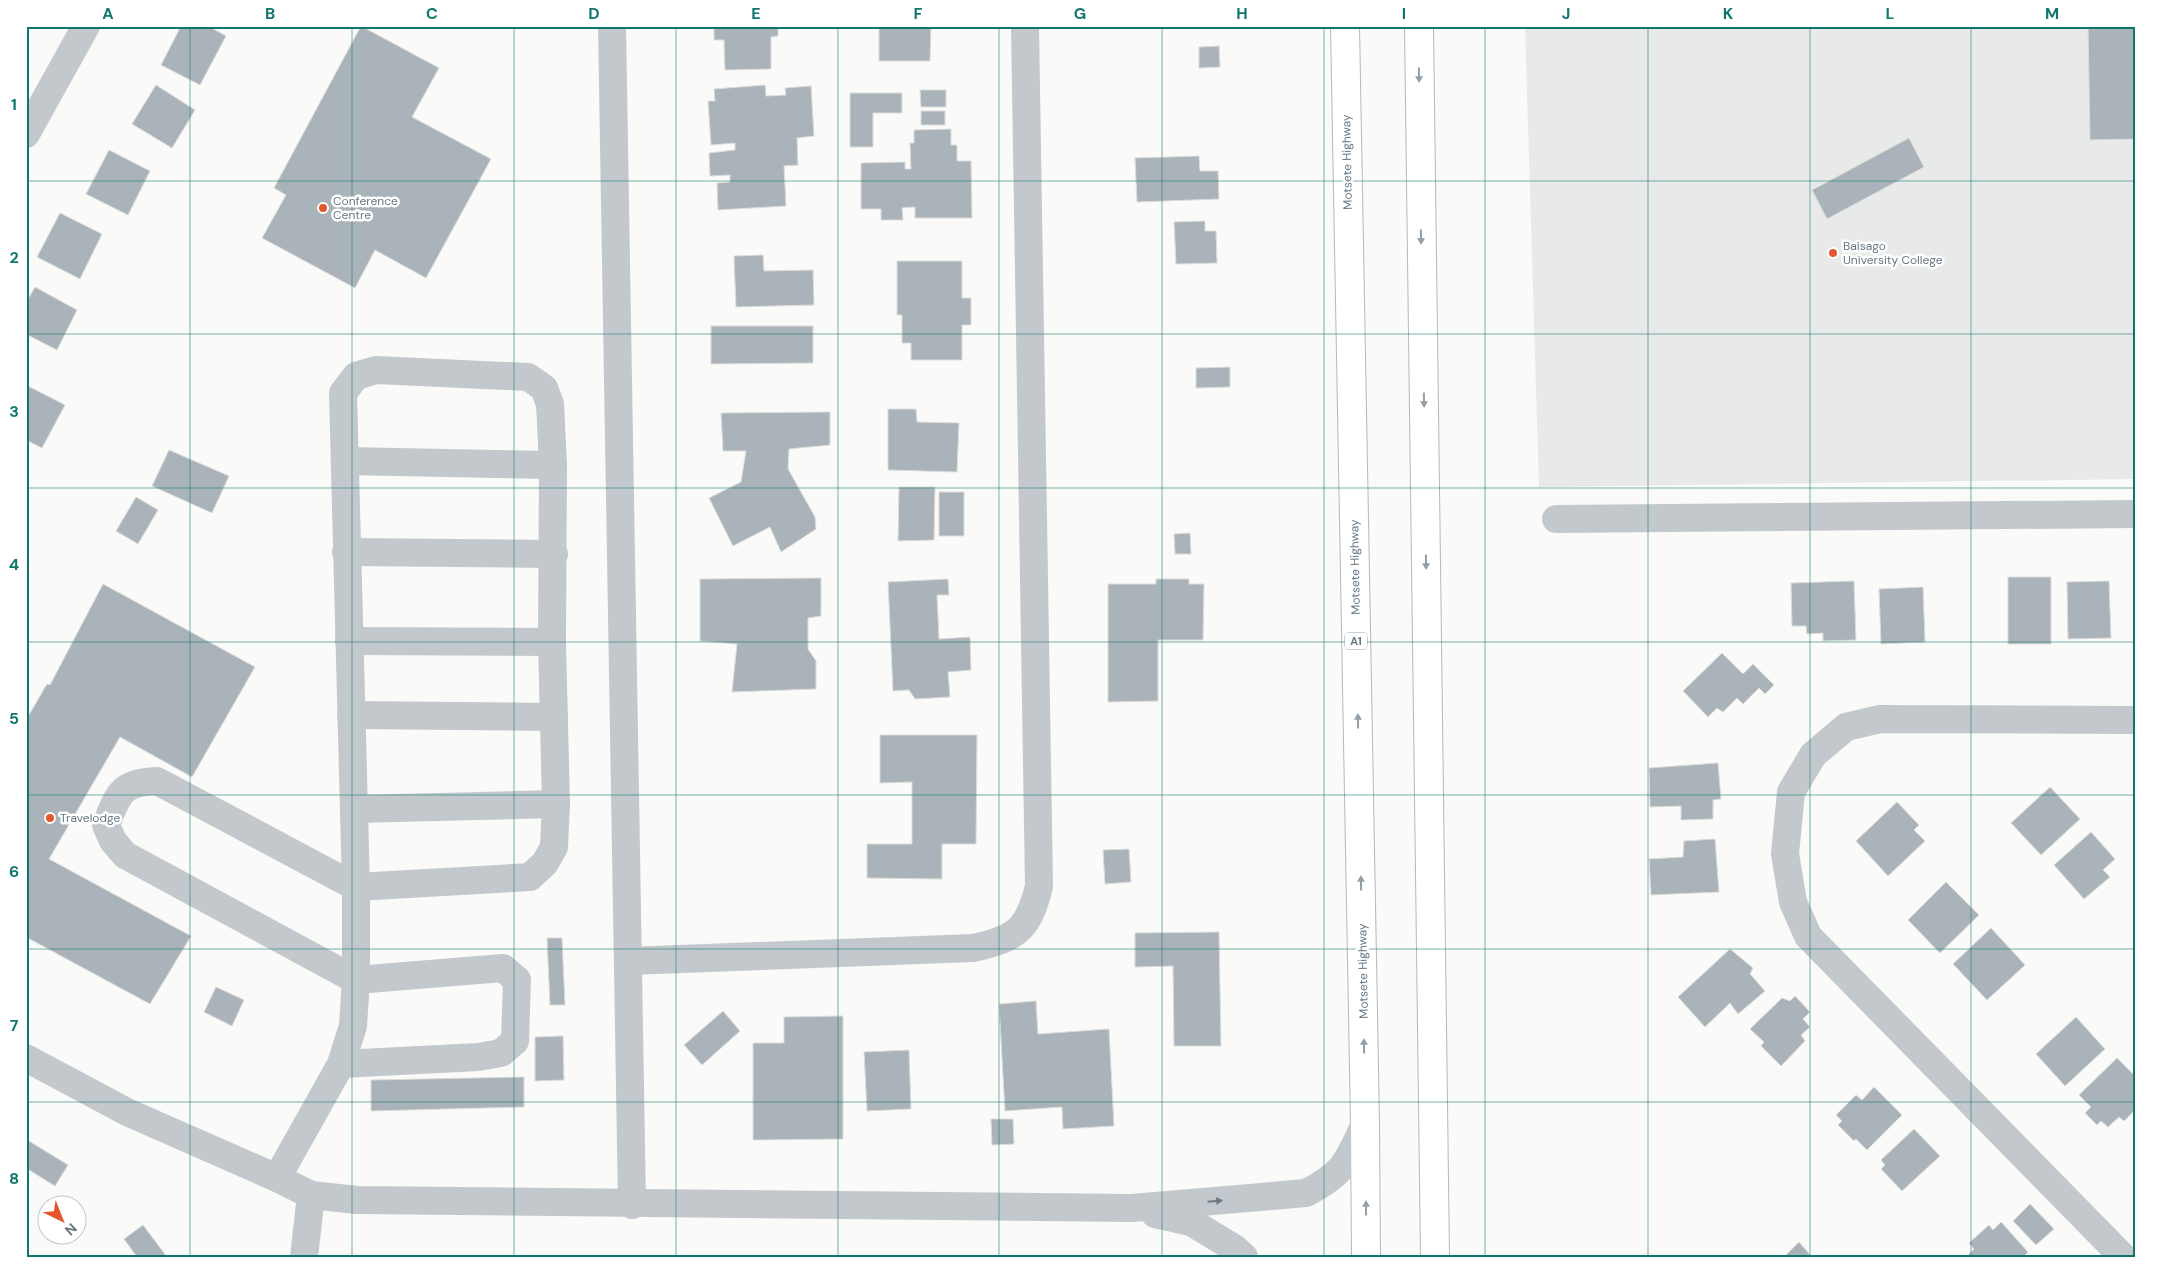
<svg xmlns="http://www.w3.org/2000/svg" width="2161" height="1283" font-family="'DM Sans',sans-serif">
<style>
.built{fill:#e8e9e9}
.building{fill:#aab3b9;stroke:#dcdcda}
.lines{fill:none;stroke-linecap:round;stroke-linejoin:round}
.highway-casing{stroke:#b4b9bd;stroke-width:30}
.minor{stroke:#c3c8cc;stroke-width:28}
.highway{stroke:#fff;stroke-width:28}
.oneway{fill:#939fa8}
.oneway2{fill:#6a7a87}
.grid{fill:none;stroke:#0f766e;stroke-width:1;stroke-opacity:0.55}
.poi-dot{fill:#e4572e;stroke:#fff;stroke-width:2}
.labels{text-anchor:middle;stroke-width:5;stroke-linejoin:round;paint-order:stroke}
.shield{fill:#fff;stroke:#939fa8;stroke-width:1}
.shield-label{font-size:11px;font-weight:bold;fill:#657683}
.street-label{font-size:12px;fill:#657683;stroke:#fff}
.poi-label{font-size:12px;fill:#657683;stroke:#fff;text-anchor:start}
.neatline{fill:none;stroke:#0f766e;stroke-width:2}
.grid-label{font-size:16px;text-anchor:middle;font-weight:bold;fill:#0f766e}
</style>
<rect width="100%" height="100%" fill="#fafaf8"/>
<!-- built -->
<polygon class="built" points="1525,26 2135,26 2135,479 1539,487"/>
<!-- building -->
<g class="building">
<polygon points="181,26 208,26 226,36 200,85 161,65"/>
<polygon points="361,26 439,68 412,117 491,159 426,278 375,250 355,288 262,238 286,195 274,188"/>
<polygon points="714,26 778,26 778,36 771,37 771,69 725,70 724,40 714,40"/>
<polygon points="879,26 931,26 930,61 879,61"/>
<polygon points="2088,26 2135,26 2135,139 2090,140"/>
<polygon points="1219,46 1220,67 1199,68 1199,47"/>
<polygon points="156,85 195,110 172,148 132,124"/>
<polygon points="765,85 766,96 786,95 785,88 811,86 814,136 797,138 798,165 784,166 786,206 718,210 717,183 730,182 730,175 710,176 709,153 735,150 735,143 711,145 708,101 715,101 714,89"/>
<polygon points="920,90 946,90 946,107 921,107"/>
<polygon points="850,93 902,93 902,113 873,113 873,147 850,147"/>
<rect x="921" y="111" width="24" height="14"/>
<polygon points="951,129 951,145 957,145 957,161 971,161 972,218 915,218 915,207 902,208 903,220 881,220 881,209 861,209 861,163 905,162 905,169 911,169 910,143 914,143 914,130"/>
<polygon points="1909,138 1924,167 1827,219 1812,190"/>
<polygon points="109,150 150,171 128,215 86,194"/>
<polygon points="1199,156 1200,171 1218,171 1219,199 1137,202 1135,158"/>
<polygon points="60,213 102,234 80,279 37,257"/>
<polygon points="1205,221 1205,231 1216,231 1217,263 1176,264 1174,222"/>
<polygon points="763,255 764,271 813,270 814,305 736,307 734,256"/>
<polygon points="897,261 962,261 962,298 971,298 971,325 962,325 962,360 911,360 911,343 902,343 902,315 897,315"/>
<polygon points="35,287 77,310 57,350 26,334 26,303"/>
<polygon points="711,326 813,326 813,363 711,364"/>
<polygon points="1230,367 1230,387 1196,388 1196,368"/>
<polygon points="26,385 65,405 42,448 26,440"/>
<polygon points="888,409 916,409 917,422 959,423 957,472 888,470"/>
<polygon points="830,412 830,445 789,449 788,469 815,517 816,529 781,552 770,527 733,546 709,498 741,482 746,451 723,451 721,413"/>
<polygon points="169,450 229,476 212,513 152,486"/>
<polygon points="899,487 935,487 934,540 898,541"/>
<rect x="939" y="492" width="25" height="44"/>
<polygon points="136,497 158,510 138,544 116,531"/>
<polygon points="1190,533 1191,554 1175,554 1174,534"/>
<rect x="2008" y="577" width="43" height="67"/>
<polygon points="821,578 821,616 808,618 808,649 816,661 816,689 732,692 737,644 700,641 700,579"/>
<polygon points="948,579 949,595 937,595 939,639 970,637 971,670 948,672 950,697 915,699 909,690 893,691 888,582"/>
<polygon points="1156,579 1189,579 1189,584 1204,584 1203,640 1158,640 1158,701 1108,702 1108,584 1156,584"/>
<polygon points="1854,581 1856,640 1823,641 1823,633 1807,634 1806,626 1792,626 1791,583"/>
<polygon points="2109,581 2111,638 2068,639 2067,582"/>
<polygon points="103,584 255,667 192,777 120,737 49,859 191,936 150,1004 26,937 26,720 47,684 50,685"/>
<polygon points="1923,587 1925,642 1881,644 1879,589"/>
<polygon points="1722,653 1743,674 1753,664 1774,685 1765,694 1759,688 1743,704 1737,698 1723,712 1717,708 1708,717 1683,691"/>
<polygon points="880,735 977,735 976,844 942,844 942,879 867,878 867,844 912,844 912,782 880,783"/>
<polygon points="1718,763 1721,799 1713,800 1713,819 1681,820 1681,806 1650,807 1649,768"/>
<polygon points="2050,787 2080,819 2041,855 2011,823"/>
<polygon points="1897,802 1919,825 1914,830 1925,841 1888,876 1856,841"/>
<polygon points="2091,832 2115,859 2103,870 2110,877 2084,899 2054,865"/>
<polygon points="1715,839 1719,892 1651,895 1649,859 1683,857 1684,841"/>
<polygon points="1129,849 1131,882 1105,884 1103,850"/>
<polygon points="1946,882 1979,915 1940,953 1908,920"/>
<polygon points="1991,928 2025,965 1987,1000 1953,964"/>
<polygon points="1219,932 1221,1046 1174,1046 1173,966 1135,967 1135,933"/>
<polygon points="547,938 562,938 565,1005 550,1005"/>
<polygon points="1730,949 1753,968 1750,974 1765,991 1738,1014 1730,1003 1705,1027 1678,997"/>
<polygon points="216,987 244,1000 232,1026 204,1012"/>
<polygon points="1795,996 1810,1012 1803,1019 1810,1027 1801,1035 1805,1041 1781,1066 1761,1046 1764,1042 1750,1029 1782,998 1790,1001"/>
<polygon points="1036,1001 1038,1034 1109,1029 1114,1126 1063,1129 1062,1107 1005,1111 999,1004"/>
<polygon points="723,1011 740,1031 702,1065 684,1045"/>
<polygon points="843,1016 843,1139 753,1140 753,1043 784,1043 784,1017"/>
<polygon points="2076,1017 2105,1049 2065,1086 2036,1054"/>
<polygon points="563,1036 564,1080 535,1081 535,1037"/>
<polygon points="909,1050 911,1109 867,1111 864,1052"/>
<polygon points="2117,1058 2135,1076 2135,1110 2124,1121 2119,1117 2108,1127 2101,1121 2097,1125 2085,1113 2091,1107 2079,1095"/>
<polygon points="524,1077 524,1107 371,1111 371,1080"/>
<polygon points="1874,1087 1902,1115 1867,1150 1856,1139 1854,1141 1838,1125 1842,1121 1836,1115 1856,1095 1862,1100"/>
<polygon points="991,1119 1013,1119 1014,1144 992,1145"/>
<polygon points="1914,1129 1940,1156 1902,1191 1881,1169 1885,1165 1881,1160"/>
<polygon points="29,1141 68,1165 55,1186 26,1168 26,1144"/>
<polygon points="2030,1204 2054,1229 2036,1245 2013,1221"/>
<polygon points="2001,1222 2028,1252 2023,1257 1966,1257 1974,1249 1969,1243 1989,1225 1993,1230"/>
<polygon points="143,1225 167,1257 137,1257 124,1239"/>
<polygon points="1799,1242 1812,1257 1784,1257"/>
</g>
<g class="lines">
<!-- highway casing -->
<g class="highway-casing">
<g id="highway">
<polyline points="1345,26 1365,1124 1366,1257"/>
<polyline points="1419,26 1435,1257"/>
</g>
</g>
<!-- minor -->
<g class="minor">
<polyline points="612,26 632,1205"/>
<polyline points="26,134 86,26"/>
<polygon points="376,370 528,377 544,388 550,404 553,465 552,642 556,804 554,847 545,863 530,877 356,887 343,393 356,376"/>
<polyline points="345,461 553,465"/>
<polyline points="1556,519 2135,514"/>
<polyline points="346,552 554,554"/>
<polyline points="349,641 552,642"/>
<polyline points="351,715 554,717"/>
<polyline points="355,809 556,804"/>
<path d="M628 961 973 948C1016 939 1029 929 1039 886L1025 26"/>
<path d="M26 1058 127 1112 277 1178 311 1195 357 1200 1132 1208 1306 1193C1345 1173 1347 1162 1365 1124"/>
<path d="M277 1178 341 1064 353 1026 356 980V887L157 781C121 782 118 794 106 825L113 841 125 855 356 980 503 968 517 980 515 1041 501 1053 478 1057 341 1064"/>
<polyline points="1155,1214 1191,1222 1234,1248 1244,1257"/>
<polyline points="304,1257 311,1195"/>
<polyline points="2123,1257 1808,936 1793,902 1785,854 1791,792 1813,755 1846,727 1880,719 2135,720"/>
</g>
<!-- highway -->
<use href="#highway" class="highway"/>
</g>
<!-- one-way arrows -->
<defs><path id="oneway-solid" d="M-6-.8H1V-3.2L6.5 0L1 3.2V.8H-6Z" transform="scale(1.25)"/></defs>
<g class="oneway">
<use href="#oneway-solid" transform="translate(1419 75) rotate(89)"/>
<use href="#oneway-solid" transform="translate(1421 237) rotate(89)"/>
<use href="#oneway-solid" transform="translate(1424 400) rotate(89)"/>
<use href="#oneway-solid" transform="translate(1426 562) rotate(89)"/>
<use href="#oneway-solid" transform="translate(1358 721) rotate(-91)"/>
<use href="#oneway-solid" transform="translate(1361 883) rotate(-91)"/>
<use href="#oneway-solid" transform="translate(1364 1046) rotate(-91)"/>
<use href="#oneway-solid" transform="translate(1366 1208) rotate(-90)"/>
</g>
<use class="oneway2" href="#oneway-solid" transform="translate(1215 1201) rotate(-5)"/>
<!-- grid -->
<path class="grid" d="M190 26V1257M352 26V1257M514 26V1257M676 26V1257M838 26V1257M999 26V1257M1162 26V1257M1324 26V1257M1485 26V1257M1648 26V1257M1810 26V1257M1971 26V1257M26 181H2135M26 334H2135M26 488H2135M26 642H2135M26 795H2135M26 949H2135M26 1102H2135"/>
<!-- markers -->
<g class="poi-dot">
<circle cx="323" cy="208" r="5"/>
<circle cx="1833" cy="253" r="5"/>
<circle cx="50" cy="818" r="5"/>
</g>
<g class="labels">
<!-- shield labels -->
<rect class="shield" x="1345" y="632.5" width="22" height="17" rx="4"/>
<g class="shield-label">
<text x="1356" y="645">A1</text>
</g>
<!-- street labels -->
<g class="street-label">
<text transform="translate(1347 162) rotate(-91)" y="4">Motsete Highway</text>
<text transform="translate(1355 567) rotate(-91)" y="4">Motsete Highway</text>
<text transform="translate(1363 971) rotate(-91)" y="4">Motsete Highway</text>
</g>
<!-- poi labels -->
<g class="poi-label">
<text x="333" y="205">Conference<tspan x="333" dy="14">Centre</tspan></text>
<text x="1843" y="250">Baisago<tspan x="1843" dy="14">University College</tspan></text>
<text x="60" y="822">Travelodge</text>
</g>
</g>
<!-- border -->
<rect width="2161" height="1283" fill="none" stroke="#ffffff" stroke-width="55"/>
<!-- north arrow -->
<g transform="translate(62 1220) rotate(137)"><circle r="24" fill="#ffffff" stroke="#c1c8cd"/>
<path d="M0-4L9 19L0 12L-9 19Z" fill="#e4572e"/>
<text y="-8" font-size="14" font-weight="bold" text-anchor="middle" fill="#657683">N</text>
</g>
<rect x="28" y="28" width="2106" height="1228" class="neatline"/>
<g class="grid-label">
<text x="108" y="19">A</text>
<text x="270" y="19">B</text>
<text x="432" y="19">C</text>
<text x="594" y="19">D</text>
<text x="756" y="19">E</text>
<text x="918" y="19">F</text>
<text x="1080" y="19">G</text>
<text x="1242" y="19">H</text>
<text x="1404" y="19">I</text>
<text x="1566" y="19">J</text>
<text x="1728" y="19">K</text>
<text x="1890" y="19">L</text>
<text x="2052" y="19">M</text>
<text x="14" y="110">1</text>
<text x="14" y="263">2</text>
<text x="14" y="417">3</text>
<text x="14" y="570">4</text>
<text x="14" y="724">5</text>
<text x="14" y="877">6</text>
<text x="14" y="1031">7</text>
<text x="14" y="1184">8</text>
</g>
</svg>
